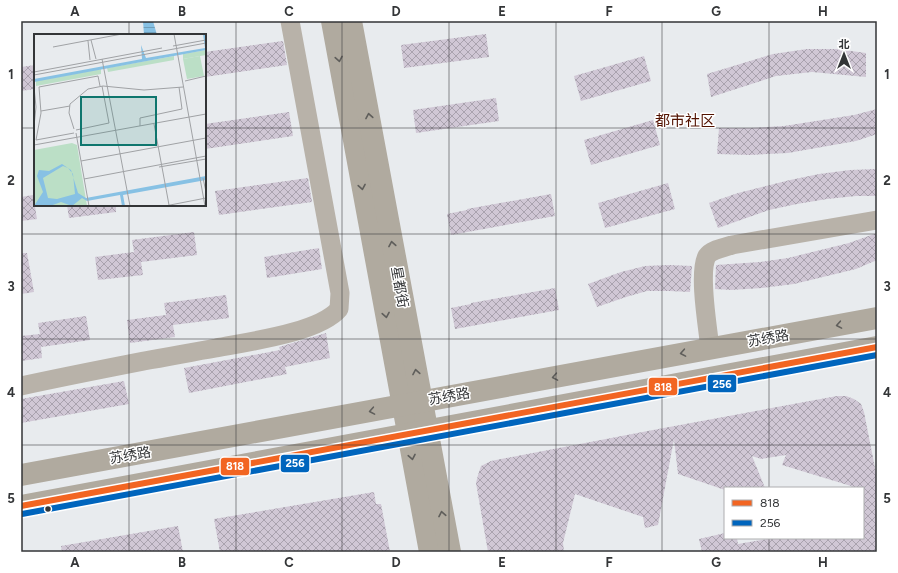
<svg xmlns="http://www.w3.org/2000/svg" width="898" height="573" font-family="Figtree,'Noto Sans SC',sans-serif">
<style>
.water{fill:url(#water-rules)}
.building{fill:url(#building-cross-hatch)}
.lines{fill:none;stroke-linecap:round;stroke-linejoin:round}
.minor{stroke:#b8b2a9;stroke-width:19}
.major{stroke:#b0aa9f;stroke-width:22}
.bus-1-casing{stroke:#fff;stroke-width:9}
.bus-2-casing{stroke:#fff;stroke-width:9}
.bus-1{stroke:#f26522;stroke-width:6}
.bus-2{stroke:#0065bd;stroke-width:6}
.oneway{stroke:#5f5e5b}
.grid{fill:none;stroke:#333537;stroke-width:1;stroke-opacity:0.55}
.bus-dot{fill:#333537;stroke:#fff;stroke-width:1.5}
.labels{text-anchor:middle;stroke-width:3;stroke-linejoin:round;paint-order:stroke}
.street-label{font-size:14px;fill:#333537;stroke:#fff}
.neighbourhood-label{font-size:15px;fill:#521200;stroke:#fff}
.inset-road{fill:none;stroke:#a0a2a5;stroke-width:1}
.view{fill:#0f766e;fill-opacity:0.15;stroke:#0f766e;stroke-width:2}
.inset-edge{fill:none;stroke:#333537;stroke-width:2}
.line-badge{stroke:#fff;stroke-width:1.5}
.badge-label{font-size:11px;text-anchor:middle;font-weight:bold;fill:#fff}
.neatline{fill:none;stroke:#333537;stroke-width:1.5}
.grid-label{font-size:13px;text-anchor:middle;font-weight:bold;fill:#333537}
</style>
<defs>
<pattern id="water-rules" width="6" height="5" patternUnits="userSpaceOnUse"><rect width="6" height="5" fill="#87c1e4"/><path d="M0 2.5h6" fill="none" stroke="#6f9eba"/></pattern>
<pattern id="building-cross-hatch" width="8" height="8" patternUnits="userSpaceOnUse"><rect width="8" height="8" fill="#d0c7d5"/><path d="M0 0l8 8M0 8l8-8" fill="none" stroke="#a9a2ae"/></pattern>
</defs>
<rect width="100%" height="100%" fill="#e8ebee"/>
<!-- water -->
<polygon class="water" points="143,21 153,21 157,35 144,35"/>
<!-- building -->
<g class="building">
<polygon points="486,34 489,57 404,68 401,45"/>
<polygon points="283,41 287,65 205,77 205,52"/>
<polygon points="807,49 836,49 866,53 866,77 812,72 776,76 711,97 707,74 773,54"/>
<polygon points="644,56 651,81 581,101 574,76"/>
<polygon points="35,65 35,89 21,91 21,67"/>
<polygon points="496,98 499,121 416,133 413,110"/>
<polygon points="877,109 877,134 856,141 788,153 750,155 717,154 719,128 751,128 784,126 854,115"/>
<polygon points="289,112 293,136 205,149 205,124"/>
<polygon points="653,120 660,145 591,165 584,140"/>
<polygon points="877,169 877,196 856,196 827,199 797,204 769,210 718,228 709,203 738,193 790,180 819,174 850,170"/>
<polygon points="308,178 312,202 219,215 215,191"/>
<polygon points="668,183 675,209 605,228 598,203"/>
<polygon points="551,194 555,216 451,235 447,214 467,210 467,209"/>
<polygon points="33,195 37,219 21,221 21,197"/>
<polygon points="67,205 116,205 116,212 69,218"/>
<polygon points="194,232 197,255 141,262 143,275 98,280 95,257 134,252 132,240"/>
<polygon points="877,233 877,260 856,269 794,284 762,288 731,290 715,289 716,265 760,262 788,258 849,243"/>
<polygon points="319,248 322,269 267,278 264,257"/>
<polygon points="21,253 27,253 34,292 21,294"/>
<polygon points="669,265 692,266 690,292 669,291 647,291 626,297 597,307 588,284 621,272 645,266"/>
<polygon points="555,288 559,310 455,329 451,308 471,304 471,303"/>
<polygon points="226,295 229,318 173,325 175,337 130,343 127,320 166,315 164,303"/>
<polygon points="86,316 90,340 41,347 42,358 21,361 21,336 40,334 38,323"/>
<polygon points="326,333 330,358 285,367 287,374 189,393 184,368 280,350 279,347"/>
<polygon points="124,381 129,404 21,423 21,399"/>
<polygon points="837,396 846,396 854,399 861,404 864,412 877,478 877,552 702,552 699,539 725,533 725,538 737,538 738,544 773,538 863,538 863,488 852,488 851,486 782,465 786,455 761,459 752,456 765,488 725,488 725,490 678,474 674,439 658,525 645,528 643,517 575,494 563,543 564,552 488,552 476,483 478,475 481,466 491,461 653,430"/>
<polygon points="374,492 376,504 381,504 390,552 220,552 214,519"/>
<polygon points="178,526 183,552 62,552 61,546"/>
</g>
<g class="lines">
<!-- minor -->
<g class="minor">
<path d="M710 348C708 329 698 272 707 256 712 249 724 248 732 245L877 220"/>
<path d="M21 386C62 377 103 369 144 361 168 357 192 352 216 348 246 342 319 333 339 309L340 293 290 21"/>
</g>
<!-- major -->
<g class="major">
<polyline points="332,21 430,552"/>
<polyline points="351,21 450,552"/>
<polyline points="21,475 877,318"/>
<polyline points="21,506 877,347"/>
</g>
<!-- bus-1 casing -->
<g class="bus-1-casing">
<polyline id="bus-1" points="21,506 877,347"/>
</g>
<!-- bus-2 casing -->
<g class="bus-2-casing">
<polyline id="bus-2" points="22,514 877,355"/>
</g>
<!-- bus-1 -->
<use href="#bus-1" class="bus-1"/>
<!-- bus-2 -->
<use href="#bus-2" class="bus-2"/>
</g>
<!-- one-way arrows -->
<defs><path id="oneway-chevron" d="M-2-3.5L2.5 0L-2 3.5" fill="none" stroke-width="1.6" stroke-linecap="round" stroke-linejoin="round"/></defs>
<g class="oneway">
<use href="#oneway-chevron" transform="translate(339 59) rotate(80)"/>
<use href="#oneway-chevron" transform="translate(369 116) rotate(-100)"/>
<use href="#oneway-chevron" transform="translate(362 187) rotate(80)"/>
<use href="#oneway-chevron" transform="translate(392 244) rotate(-100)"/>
<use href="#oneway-chevron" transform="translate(386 315) rotate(80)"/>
<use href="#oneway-chevron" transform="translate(839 325) rotate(170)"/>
<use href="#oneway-chevron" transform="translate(683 353) rotate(170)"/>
<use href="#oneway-chevron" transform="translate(416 372) rotate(-100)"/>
<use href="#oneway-chevron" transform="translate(555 377) rotate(170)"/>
<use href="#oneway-chevron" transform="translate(372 411) rotate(170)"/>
<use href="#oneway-chevron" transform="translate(412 457) rotate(79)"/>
<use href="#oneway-chevron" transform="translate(442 514) rotate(-101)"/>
</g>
<!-- grid -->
<path class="grid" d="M129 21V35M236 21V552M342 21V552M449 21V552M556 21V552M662 21V552M769 21V488M21 128H35M205 128H877M129 205V552M21 234H877M21 339H877M21 445H877M769 538V552"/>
<!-- markers -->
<circle class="bus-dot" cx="48" cy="509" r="3.5"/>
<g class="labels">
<!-- street labels -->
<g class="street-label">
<text transform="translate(400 287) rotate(80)" y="5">星都街</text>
<text transform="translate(768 338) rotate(-10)" y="5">苏绣路</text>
<text transform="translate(449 396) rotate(-10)" y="5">苏绣路</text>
<text transform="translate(130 455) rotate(-10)" y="5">苏绣路</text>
</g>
<!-- neighbourhood labels -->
<g class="neighbourhood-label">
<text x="685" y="126">都市社区</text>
</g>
</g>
<!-- overview -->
<g transform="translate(34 34)">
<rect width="172" height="172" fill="#e8ebee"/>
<path d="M166 22 170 42 153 45 149 25Z" fill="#bbdfc6"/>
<path d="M172 16V21L149 25V20ZM140 22V26L74 38 73 34ZM67 35V40L2 52V47ZM38 109 43 111 53 172H0V116Z" fill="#bbdfc6"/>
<path d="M169 0H172V16L0 48V45L108 25 107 11 112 24 171 14ZM28 130 37 136 44 159 52 164 172 142V146L89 161 91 172H88L86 161 53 167 48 164 38 172 27 168 16 172H0L9 158 3 142 5 136 15 137ZM29 132 34 134 39 140 41 160 23 165 14 164 9 144Z" fill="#87c1e4" fill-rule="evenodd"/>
<path class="inset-road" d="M140 0 171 172M57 6 62 25M54 7 56 26M139 12 172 6M19 13 88 0M68 25 96 172M0 38 128 14M0 41 172 9M151 47 172 42M0 53 2 73 0 92M7 77 36 72M120 90 135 171M106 92V84L148 75 145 53M40 95 35 79 36 70 54 55 69 52 110 56 149 53M42 96 75 89 68 52M40 99 2 106 7 79 5 53 64 42 66 52M42 99 55 172M0 111 172 80M47 127 172 104M125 133 172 125M169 144 172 158M50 145 172 122M131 172 172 164"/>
<path class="view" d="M47 63H122V111H47Z"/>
<rect width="172" height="172" class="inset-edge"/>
</g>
<g class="line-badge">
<rect x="707" y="374" width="30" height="19" rx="4" fill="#0065bd"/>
<rect x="648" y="377" width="30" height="19" rx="4" fill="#f26522"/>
<rect x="280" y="454" width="30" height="19" rx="4" fill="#0065bd"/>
<rect x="220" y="457" width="30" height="19" rx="4" fill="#f26522"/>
</g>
<g class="badge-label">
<text x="722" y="388">256</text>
<text x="663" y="391">818</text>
<text x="295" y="467">256</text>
<text x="235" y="470">818</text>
</g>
<!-- border -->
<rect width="898" height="573" fill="none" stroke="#ffffff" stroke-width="44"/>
<!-- legend -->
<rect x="724" y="487" width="140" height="52" fill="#ffffff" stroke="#adaeaf"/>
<rect x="732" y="500" width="20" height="6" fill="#f26522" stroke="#adaeaf"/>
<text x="760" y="507" font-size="12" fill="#333537">818</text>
<rect x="732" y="520" width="20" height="6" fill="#0065bd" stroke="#adaeaf"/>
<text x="760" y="527" font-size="12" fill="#333537">256</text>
<!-- north arrow -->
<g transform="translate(844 54)" stroke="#ffffff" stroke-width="3" paint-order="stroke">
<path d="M0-3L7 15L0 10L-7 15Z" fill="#333537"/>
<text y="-6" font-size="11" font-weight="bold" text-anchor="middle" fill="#333537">北</text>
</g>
<rect x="22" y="22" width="854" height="529" class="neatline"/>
<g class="grid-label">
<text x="75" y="16">A</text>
<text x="182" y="16">B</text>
<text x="289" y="16">C</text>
<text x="396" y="16">D</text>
<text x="502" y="16">E</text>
<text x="609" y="16">F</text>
<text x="716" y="16">G</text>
<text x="823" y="16">H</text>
<text x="11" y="79">1</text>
<text x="887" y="79">1</text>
<text x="11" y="185">2</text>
<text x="887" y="185">2</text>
<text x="11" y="291">3</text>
<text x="887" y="291">3</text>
<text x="11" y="397">4</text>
<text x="887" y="397">4</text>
<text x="11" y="503">5</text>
<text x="887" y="503">5</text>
<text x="75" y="567">A</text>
<text x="182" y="567">B</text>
<text x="289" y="567">C</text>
<text x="396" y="567">D</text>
<text x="502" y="567">E</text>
<text x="609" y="567">F</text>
<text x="716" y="567">G</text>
<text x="823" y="567">H</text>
</g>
</svg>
